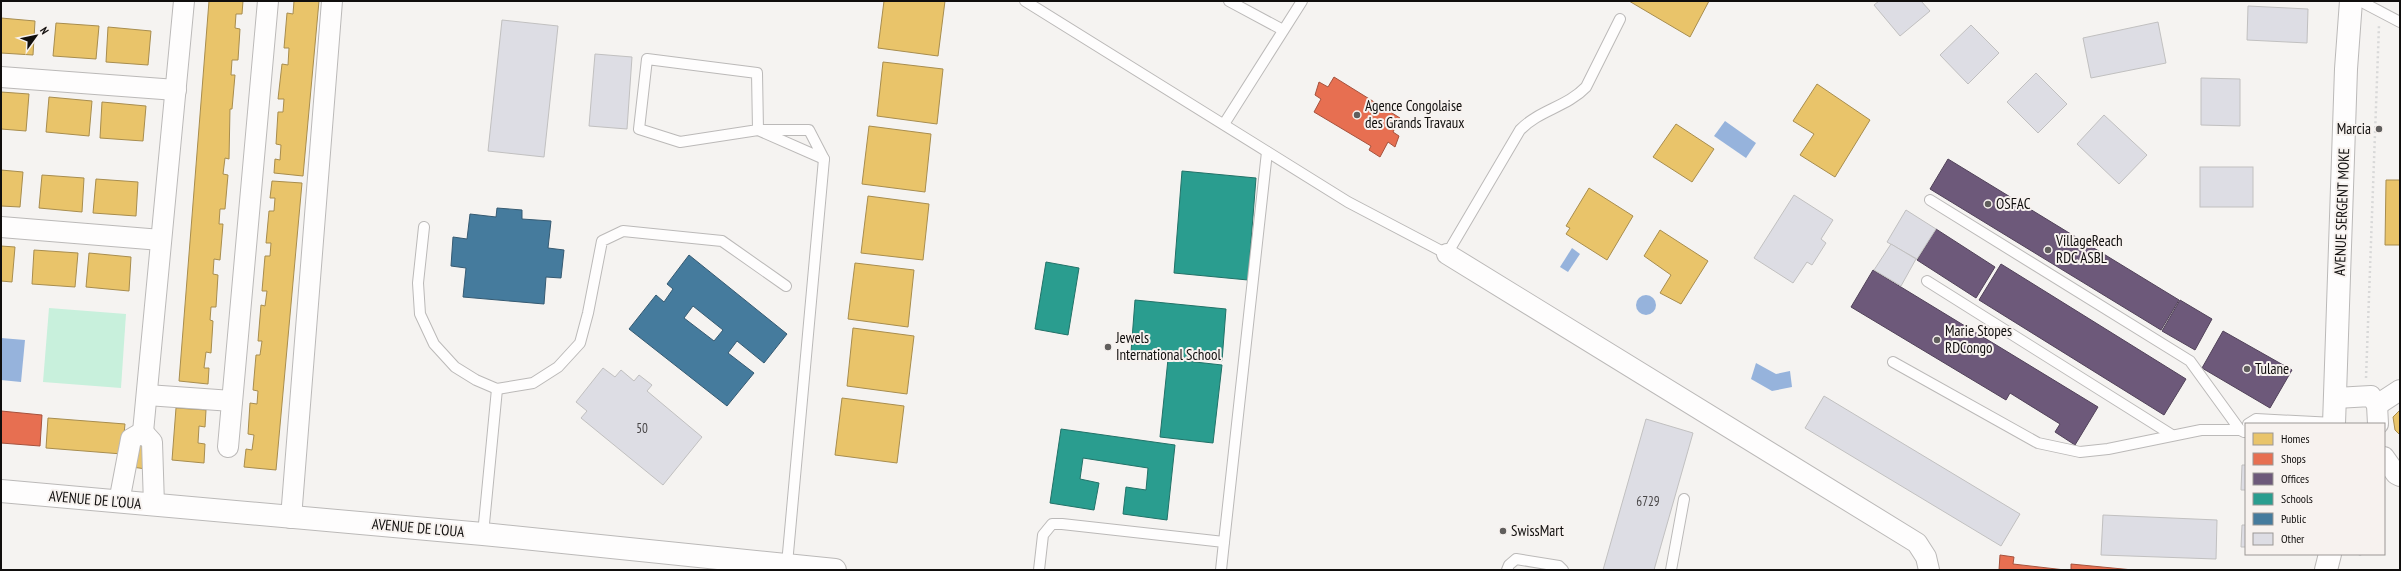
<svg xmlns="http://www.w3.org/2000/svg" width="2401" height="571" font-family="'PT Sans Narrow',sans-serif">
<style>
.green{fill:#c8f0dc}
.water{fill:#96b3dc}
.homes{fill:#e9c46a;stroke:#a88d4e}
.shops{fill:#e76f51;stroke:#a6523d}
.offices{fill:#6d597a;stroke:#514259}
.schools{fill:#2a9d8f;stroke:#227268}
.public{fill:#457b9d;stroke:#355a72;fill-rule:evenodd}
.building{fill:#dddde4;stroke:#c1c0c0}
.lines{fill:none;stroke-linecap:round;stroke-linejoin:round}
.lane-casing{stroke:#bbb9b8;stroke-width:12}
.street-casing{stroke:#bbb9b8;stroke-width:22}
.secondary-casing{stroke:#bbb9b8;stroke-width:24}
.path{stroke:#d8d8d8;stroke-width:2.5;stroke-dasharray:2 3;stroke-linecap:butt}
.lane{stroke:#fefdfd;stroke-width:10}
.street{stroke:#fefdfd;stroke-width:20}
.secondary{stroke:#fefdfd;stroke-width:22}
.poi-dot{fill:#605e5d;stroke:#f7f2ef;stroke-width:1.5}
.labels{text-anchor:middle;stroke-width:4;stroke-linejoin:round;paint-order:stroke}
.number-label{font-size:13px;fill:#464445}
.poi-label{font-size:15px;fill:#100e0d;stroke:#f7f2ef;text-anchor:start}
.street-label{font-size:15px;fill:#100e0d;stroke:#f7f2ef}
</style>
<rect width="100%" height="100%" fill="#f5f3f1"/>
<!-- green -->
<polygon class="green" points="49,308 126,314 121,388 43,382"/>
<!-- water -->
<g class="water">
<polygon points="1725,121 1756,143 1746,158 1714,136"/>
<polygon points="1572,248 1580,254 1568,272 1560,267"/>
<circle cx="1646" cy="305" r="10"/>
<polygon points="1,338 25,340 21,382 1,380"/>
<polygon points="1756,363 1776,374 1790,371 1792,387 1772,391 1751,379"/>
</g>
<!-- homes -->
<g class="homes">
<polygon points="209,1 243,1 242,14 236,14 235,28 240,29 238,60 232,60 231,75 235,75 232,109 230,109 229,159 225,158 223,174 228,175 225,209 220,209 219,224 223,224 220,260 214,259 213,274 218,275 216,307 211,307 210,320 213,321 211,353 206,352 204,368 209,368 208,384 179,381"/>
<polygon points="294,1 319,1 303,176 274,173 275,159 280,160 281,145 276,144 278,112 283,112 284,99 278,99 282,64 288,65 289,48 284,48 287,13 293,14"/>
<polygon points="884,1 945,1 938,56 878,48"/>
<polygon points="1629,1 1709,1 1690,37"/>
<polygon points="1,18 35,21 33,55 1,53"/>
<polygon points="56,23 99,26 96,59 53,56"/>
<polygon points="108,27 151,31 148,65 106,62"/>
<polygon points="883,62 943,69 937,124 877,116"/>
<polygon points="1817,84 1870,120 1835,177 1800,155 1814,134 1793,121"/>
<polygon points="1,92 29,94 26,131 1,129"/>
<polygon points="49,97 92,101 89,136 46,132"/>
<polygon points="102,102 146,106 143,141 100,138"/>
<polygon points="1676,124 1714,149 1692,182 1653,157"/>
<polygon points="869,126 931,134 925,192 862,184"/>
<polygon points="1,170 23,172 20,207 1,206"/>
<polygon points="42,175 84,178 82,212 39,208"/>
<polygon points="96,179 138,182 136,216 93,213"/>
<polygon points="2386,180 2400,180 2400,245 2385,245"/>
<polygon points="272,181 302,183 276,470 244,467 246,449 252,450 254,435 248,434 250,403 257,404 258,391 253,390 256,355 260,355 262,341 258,341 261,305 265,306 267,291 262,291 265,256 270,256 271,243 266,243 269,211 274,211 275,198 270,198"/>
<polygon points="1589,188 1633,216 1607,260 1566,234 1570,228 1566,226"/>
<polygon points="868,196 929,204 923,260 861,253"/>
<polygon points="1660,230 1708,261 1681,304 1660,293 1671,275 1644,256"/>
<polygon points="1,246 15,247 12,282 1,281"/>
<polygon points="34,250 78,253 75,287 32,284"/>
<polygon points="89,253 131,257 129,291 86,287"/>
<polygon points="855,263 914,270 908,327 848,319"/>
<polygon points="853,328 914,336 907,394 847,386"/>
<polygon points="842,398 904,406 897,463 835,455"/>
<polygon points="176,408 206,410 205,427 199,426 198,443 205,444 204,463 172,460"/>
<polygon points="2400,410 2400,435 2395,430 2393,417"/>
<polygon points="48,418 125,424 122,454 46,448"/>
<polygon points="133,444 148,446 146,469 132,467"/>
</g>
<!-- shops -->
<g class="shops">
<polygon points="1334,77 1400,118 1393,132 1399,136 1395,147 1388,142 1380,157 1369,150 1371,146 1314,112 1321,99 1315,95 1319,82 1328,87"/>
<polygon points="1,411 42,415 40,446 1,443"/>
<polygon points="2000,555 2014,557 2013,564 2065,570 1999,570"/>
<polygon points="2071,564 2133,570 2071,570"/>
</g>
<!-- offices -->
<g class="offices">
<polygon points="1948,159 2179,300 2161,330 1930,189"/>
<polygon points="1936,229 1995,267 1976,298 1917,260"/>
<polygon points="2001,264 2186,379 2164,415 1979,300"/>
<polygon points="1873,270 2098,407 2075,445 2055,432 2060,424 2010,393 2006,400 1851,307"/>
<polygon points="2180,300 2212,319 2195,350 2162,331"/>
<polygon points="2223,331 2292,370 2270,408 2202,368"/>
</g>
<!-- schools -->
<g class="schools">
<polygon points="1182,171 1256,178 1248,280 1174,273"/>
<polygon points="1046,262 1079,268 1068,335 1035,329"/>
<polygon points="1135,300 1226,309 1222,361 1131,352"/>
<polygon points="1168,359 1222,365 1213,443 1160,437"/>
<polygon points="1061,429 1175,445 1167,520 1123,514 1126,487 1146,490 1148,468 1083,458 1080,479 1099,483 1094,510 1050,503"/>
</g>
<!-- public -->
<g class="public">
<polygon points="497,208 522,210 522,219 551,221 548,248 564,250 561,278 546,277 544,304 463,297 466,268 451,266 453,237 467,239 470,214 496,217"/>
<path d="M689 255 787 334 764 363 737 341 728 353 754 373 727 406 629 329 656 295 664 302 673 289 667 284ZM693 306 723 330 714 341 684 318Z"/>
</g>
<!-- building -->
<g class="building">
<polygon points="1879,1 1921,1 1930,11 1900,36 1874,5"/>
<polygon points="2248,6 2308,9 2307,43 2247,40"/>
<polygon points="502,20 558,26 544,157 488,151"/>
<polygon points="2158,22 2166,63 2091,78 2083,38"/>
<polygon points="1971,25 1999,53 1968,84 1940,55"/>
<polygon points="595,54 632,57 627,129 589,126"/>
<polygon points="2036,73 2067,104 2038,133 2007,102"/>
<polygon points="2201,78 2240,79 2240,126 2201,125"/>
<polygon points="2104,115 2147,155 2119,184 2077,144"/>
<rect x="2200" y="167" width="53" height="40"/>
<polygon points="1794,195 1833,220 1821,239 1826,243 1812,265 1807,262 1793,283 1754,258"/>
<polygon points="1906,210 1936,229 1917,259 1887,242"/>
<polygon points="1891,244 1916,259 1901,286 1874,270"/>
<polygon points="603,368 615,377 621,370 634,381 639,375 652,385 647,391 702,437 663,485 581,418 587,411 576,402"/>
<polygon points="1824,396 2020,514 2001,546 1805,428"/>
<polygon points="1646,419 1693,433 1654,570 1603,570"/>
<polygon points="2242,465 2246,465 2246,490 2241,490"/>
<polygon points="2103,515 2217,520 2216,559 2101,555"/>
<polygon points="2242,525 2246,525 2246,547 2241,547"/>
</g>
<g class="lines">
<!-- lane casing -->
<g class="lane-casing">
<g id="lane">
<path d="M1025 1 1348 202 1447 254 1520 130C1539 110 1567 107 1586 87L1620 19"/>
<polyline points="1229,1 1283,30"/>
<polyline points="2360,1 2400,22"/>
<polyline points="1224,124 1302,1"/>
<polyline points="758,130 824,159 809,130 758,130 680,142 639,129 647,59 757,73 758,130"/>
<polyline points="1930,200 2190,361 2240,430"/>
<polyline points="424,227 418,283 420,314 434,344 455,367 476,380 497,389 533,383 558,367 580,343 588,313 602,241 623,231 722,241 786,286"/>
<polyline points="1927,281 2172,435"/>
<polyline points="1893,362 2038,443 2080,452 2108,449 2201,430 2240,430 2244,432"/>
<polyline points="2248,424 2256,419 2334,423"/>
<polyline points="483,534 497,389"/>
<polyline points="1224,542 1267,152"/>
<polyline points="787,564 824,159"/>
<polyline points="1039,570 1043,535 1052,524 1062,524 1224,542 1221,570"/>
<polyline points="1507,570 1509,565 1516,559 1559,566 1563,570"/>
<polyline points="1671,570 1684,499"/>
</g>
</g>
<!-- street casing -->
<g class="street-casing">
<g id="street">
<polyline points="1,77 176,90"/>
<polyline points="1,227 161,240"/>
<polyline points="1447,254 1917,543 1926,557 1929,570"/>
<polyline points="147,395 232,401"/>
<polyline points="2336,398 2371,396 2377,405 2378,424"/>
<polyline points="2377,405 2400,390"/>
<polyline points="143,432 184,1"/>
<polyline points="228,447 268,1"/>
<polyline points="2384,457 2396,474 2400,476"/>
<polyline points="119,502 131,439 143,432 152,442 154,505"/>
<polyline points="291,518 332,1"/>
</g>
</g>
<!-- secondary casing -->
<g class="secondary-casing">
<g id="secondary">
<polyline points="2334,424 2346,69 2351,1"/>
<polyline points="1,491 483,534 835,570"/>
<polyline points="2326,570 2330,554"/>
</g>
</g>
<!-- path -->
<g class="path">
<polyline points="2366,378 2379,25"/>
<polyline points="2360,556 2360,554"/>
</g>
<!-- lane -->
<use href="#lane" class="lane"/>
<!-- street -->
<use href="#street" class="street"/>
<!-- secondary -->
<use href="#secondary" class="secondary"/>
</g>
<!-- markers -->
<g class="poi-dot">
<circle cx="1357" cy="115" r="4"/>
<circle cx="2379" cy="129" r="4"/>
<circle cx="1988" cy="204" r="4"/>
<circle cx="2048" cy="250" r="4"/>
<circle cx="1937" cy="340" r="4"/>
<circle cx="1108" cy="347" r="4"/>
<circle cx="2247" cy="369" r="4"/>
<circle cx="1503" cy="531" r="4"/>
</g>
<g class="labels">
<!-- number labels -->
<g class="number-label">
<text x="642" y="433">50</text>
<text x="1648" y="506">6729</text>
</g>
<!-- poi labels -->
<g class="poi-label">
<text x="1365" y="111">Agence Congolaise<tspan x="1365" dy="17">des Grands Travaux</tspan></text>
<text x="2371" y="134" text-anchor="end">Marcia</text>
<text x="1996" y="209">OSFAC</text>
<text x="2056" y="246">VillageReach<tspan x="2056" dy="17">RDC ASBL</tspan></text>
<text x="1945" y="336">Marie Stopes<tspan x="1945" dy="17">RDCongo</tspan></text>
<text x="1116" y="343">Jewels<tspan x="1116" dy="17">International School</tspan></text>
<text x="2255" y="374">Tulane</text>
<text x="1511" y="536">SwissMart</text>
</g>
<!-- street labels -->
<g class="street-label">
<text transform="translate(2342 212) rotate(-88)" y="5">AVENUE SERGENT MOKE</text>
<text transform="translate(95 500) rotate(5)" y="5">AVENUE DE L’OUA</text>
<text transform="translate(418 528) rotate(5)" y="5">AVENUE DE L’OUA</text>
</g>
</g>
<!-- border -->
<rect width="2401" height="571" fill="none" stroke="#100e0d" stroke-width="4"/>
<!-- legend -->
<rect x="2245" y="423" width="140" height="132" fill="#f7f2ef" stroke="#9b9795"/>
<rect x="2253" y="433" width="20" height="12" fill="#e9c46a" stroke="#9b9795"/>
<text x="2281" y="443" font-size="12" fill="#100e0d">Homes</text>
<rect x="2253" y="453" width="20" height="12" fill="#e76f51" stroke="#9b9795"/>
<text x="2281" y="463" font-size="12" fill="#100e0d">Shops</text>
<rect x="2253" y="473" width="20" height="12" fill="#6d597a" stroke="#9b9795"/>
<text x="2281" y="483" font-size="12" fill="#100e0d">Offices</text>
<rect x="2253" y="493" width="20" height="12" fill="#2a9d8f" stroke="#9b9795"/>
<text x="2281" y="503" font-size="12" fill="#100e0d">Schools</text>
<rect x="2253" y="513" width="20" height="12" fill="#457b9d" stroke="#9b9795"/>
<text x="2281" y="523" font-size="12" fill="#100e0d">Public</text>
<rect x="2253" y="533" width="20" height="12" fill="#dddde4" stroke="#9b9795"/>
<text x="2281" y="543" font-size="12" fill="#100e0d">Other</text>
<!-- north arrow -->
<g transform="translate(36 36) rotate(57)" stroke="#f7f2ef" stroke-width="3" paint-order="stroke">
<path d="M0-3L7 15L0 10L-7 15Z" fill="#100e0d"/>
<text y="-6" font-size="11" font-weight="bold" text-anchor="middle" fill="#100e0d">N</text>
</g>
</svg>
